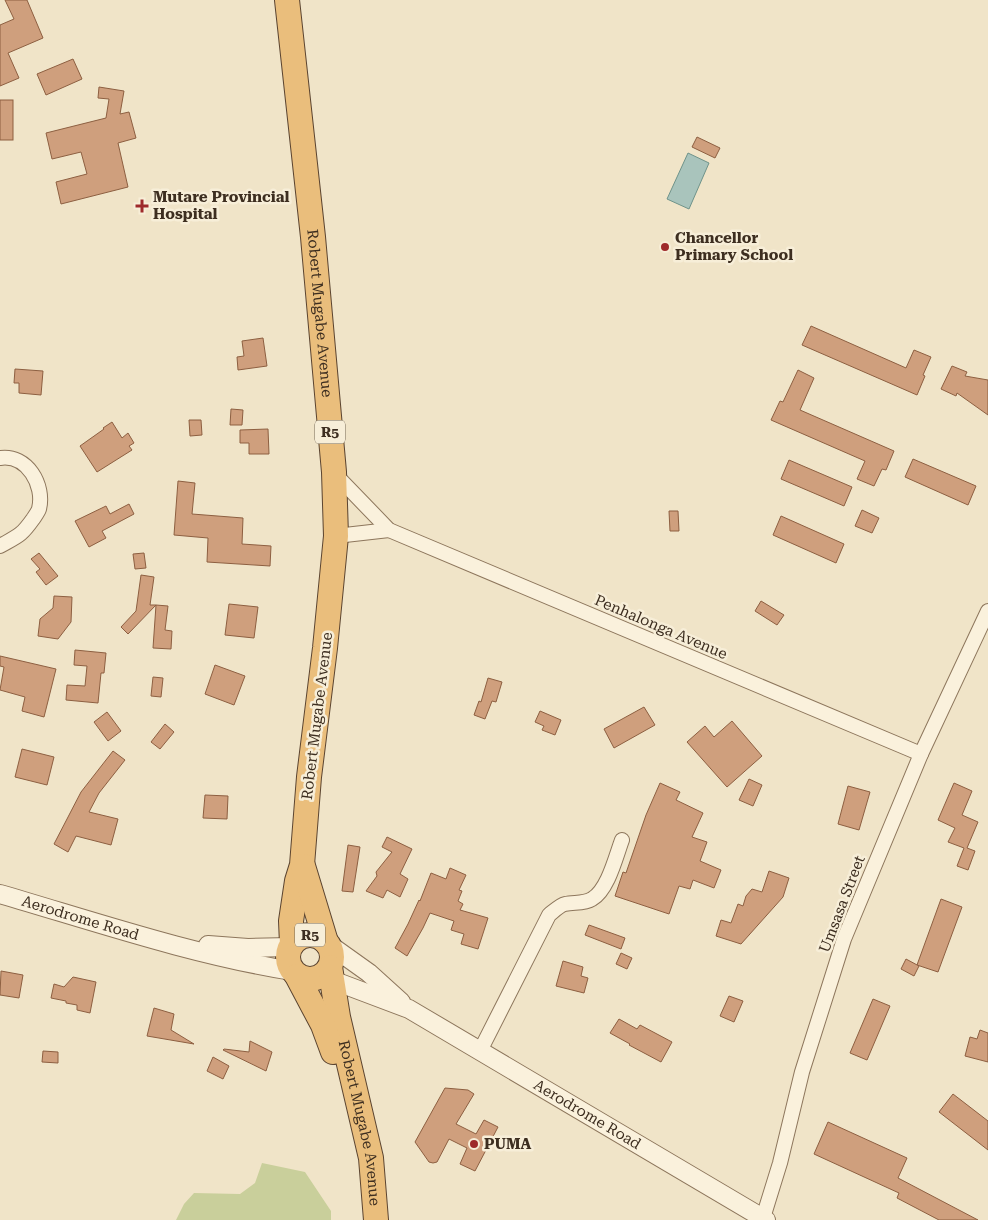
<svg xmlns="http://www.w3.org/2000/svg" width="988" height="1220" font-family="'Roboto Serif',serif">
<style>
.green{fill:#c9cf9b}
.water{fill:#a9c4bc;stroke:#6f938a}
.building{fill:#cf9f7d;stroke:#8d5f41}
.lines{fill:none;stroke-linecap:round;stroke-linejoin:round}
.minor-casing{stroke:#8d765c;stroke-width:16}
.tertiary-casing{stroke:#8d765c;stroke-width:20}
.trunk-casing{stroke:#5b4430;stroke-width:26}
.minor{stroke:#faf1dc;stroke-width:14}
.tertiary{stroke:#faf1dc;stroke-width:18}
.trunk{stroke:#eabe7c;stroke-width:24}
.poi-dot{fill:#9e2a2b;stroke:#f7eed8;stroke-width:2}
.labels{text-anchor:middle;stroke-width:5;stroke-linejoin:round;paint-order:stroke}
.shield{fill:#f7eed8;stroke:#756857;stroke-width:1}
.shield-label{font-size:14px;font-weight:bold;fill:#3d2e20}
.poi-label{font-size:15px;font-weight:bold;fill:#3d2e20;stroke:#f7eed8;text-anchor:start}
.street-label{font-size:15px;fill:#3d2e20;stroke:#f7eed8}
</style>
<rect width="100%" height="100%" fill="#f0e4c8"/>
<!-- green -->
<polygon class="green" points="262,1163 305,1172 331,1211 331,1220 176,1220 184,1204 194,1193 240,1194 255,1183"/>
<!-- water -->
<polygon class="water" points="688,153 709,163 689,209 667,199"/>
<!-- building -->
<g class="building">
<polygon points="5,0 27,0 43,38 8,53 19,78 0,86 0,25 14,19"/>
<polygon points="73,59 82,79 46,95 37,74"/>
<polygon points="99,87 124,91 120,114 129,112 136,138 118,143 128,187 61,204 56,182 87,174 81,152 52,159 46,133 106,118 109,99 98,98"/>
<rect x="0" y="100" width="13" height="40"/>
<polygon points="697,137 720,148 715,158 692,147"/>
<polygon points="811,326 906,368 914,350 931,357 923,375 925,376 917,395 802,345"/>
<polygon points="263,338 267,366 238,370 237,357 244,356 242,341"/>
<polygon points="952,366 967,372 965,376 988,380 988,415 957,393 956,396 941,389"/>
<polygon points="15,369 43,371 41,395 19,393 19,383 14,383"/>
<polygon points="798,370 814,378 800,410 894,451 886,470 882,469 874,486 857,479 865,461 771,420 780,401 783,402"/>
<polygon points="231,409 243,410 242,425 230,425"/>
<polygon points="189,420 201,420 202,435 190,436"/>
<polygon points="112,422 122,438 128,433 134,443 129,446 132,450 97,472 80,446 104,429 103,428"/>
<polygon points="268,429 269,454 249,454 249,443 240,443 240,430"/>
<polygon points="913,459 976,486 968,505 905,477"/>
<polygon points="789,460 852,487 844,506 781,479"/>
<polygon points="178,481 195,483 192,514 243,518 242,544 271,546 270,566 207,562 208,538 174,535"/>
<polygon points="129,504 134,514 102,531 106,538 89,547 75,521 106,506 110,514"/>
<polygon points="862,510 879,518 872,533 855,526"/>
<polygon points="669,511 678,511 679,531 670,531"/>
<polygon points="781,516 844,544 836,563 773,535"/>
<polygon points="39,553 58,576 46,585 36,572 40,569 31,559"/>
<polygon points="144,553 146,568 135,569 133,554"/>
<polygon points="141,575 154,577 150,605 156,605 128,634 121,627 136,611"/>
<polygon points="54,596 72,597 71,622 58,639 38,636 40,619 53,608"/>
<polygon points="761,601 784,615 777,625 755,611"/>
<polygon points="229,604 258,607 254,638 225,635"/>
<polygon points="156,605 168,606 165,630 172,631 171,649 153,648"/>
<polygon points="75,650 106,653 104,673 101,673 98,703 66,700 67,685 85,686 87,666 74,665"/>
<polygon points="0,656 56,669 44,717 22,711 25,697 0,690 4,667 0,666"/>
<polygon points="215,665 245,676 234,705 205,694"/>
<polygon points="153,677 163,678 161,697 151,696"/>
<polygon points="488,678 502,682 496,702 492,701 485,719 474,715 479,701 481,702"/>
<polygon points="644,707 655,725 614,748 604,729"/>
<polygon points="540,711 561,720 555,735 542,730 544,726 535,722"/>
<polygon points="107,712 121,731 108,741 94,722"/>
<polygon points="732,721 762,756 727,787 687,742 705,726 714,737"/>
<polygon points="165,724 174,732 160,749 151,742"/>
<polygon points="22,749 54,757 47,785 15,777"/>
<polygon points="113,751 125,760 99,793 89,812 118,819 111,845 76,836 68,852 54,844 81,792"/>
<polygon points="749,779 762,785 753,806 739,800"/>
<polygon points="660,783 680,792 676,800 703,813 692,837 707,842 700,861 721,870 714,888 693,880 690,889 679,886 669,914 615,896 623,872 626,873 646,815"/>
<polygon points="954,783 972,791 962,815 978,822 967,848 975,851 968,870 957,866 964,848 948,842 955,828 938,820"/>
<polygon points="848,786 870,792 859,830 838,824"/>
<polygon points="205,795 228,796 227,819 203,818"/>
<polygon points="387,837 412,849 400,874 408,879 400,897 387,890 383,898 366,891 377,876 376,872 392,852 382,847"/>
<polygon points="348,845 360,847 353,892 342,891"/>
<polygon points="450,868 466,875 459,890 462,891 458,901 463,904 460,910 488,918 478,949 461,944 464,934 451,930 454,921 430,913 423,928 407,956 395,948 408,924 419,900 420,901 431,873 446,879"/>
<polygon points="769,871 789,878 783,897 741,944 716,936 721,920 731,923 738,904 743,906 746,896 752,889 762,892"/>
<polygon points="941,899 962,907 938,972 917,965"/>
<polygon points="589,925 625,938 621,949 585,935"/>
<polygon points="621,953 632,958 627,969 616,964"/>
<polygon points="906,959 919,966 914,976 901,969"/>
<polygon points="563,961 583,967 581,976 588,978 584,993 556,986"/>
<polygon points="1,971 23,975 19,998 0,995"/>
<polygon points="73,977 96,982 90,1013 77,1010 77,1005 66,1003 66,1001 51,998 54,984 64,987"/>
<polygon points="729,996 743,1001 734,1022 720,1016"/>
<polygon points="873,999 890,1006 867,1060 850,1053"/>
<polygon points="154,1008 174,1014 171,1030 194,1044 147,1036"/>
<polygon points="619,1019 637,1029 640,1025 672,1042 661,1062 629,1045 630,1044 610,1033"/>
<polygon points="980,1030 988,1033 988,1062 965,1056 970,1037 977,1039"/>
<polygon points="250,1041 272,1052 266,1071 223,1050 224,1049 249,1052"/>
<polygon points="43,1051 58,1052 58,1063 42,1062"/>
<polygon points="213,1057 229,1066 223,1079 207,1071"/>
<polygon points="445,1088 468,1090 474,1094 456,1124 476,1134 484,1120 498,1127 475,1171 460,1164 467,1148 449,1139 437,1162 433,1163 429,1162 415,1142"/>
<polygon points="953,1094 988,1121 988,1150 939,1112"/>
<polygon points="828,1122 907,1158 898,1178 978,1220 939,1220 897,1198 899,1193 814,1154"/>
</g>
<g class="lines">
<!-- minor casing -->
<g class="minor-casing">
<g id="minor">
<path d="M0 458C27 454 45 485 39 509 38 512 35 516 33 519 21 536 18 536 0 546"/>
<polyline points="334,473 389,530 921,754"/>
<polyline points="336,536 389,530"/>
<path d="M480 1051 549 915C554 911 560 905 565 904 574 902 584 904 592 899 608 890 616 856 622 840"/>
<polyline points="760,1220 763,1218 780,1163 802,1072 844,939 921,754 988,611"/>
</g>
</g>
<!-- tertiary casing -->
<g class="tertiary-casing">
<g id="tertiary">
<path id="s1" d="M0 894C96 922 193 955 292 971"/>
<polyline points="327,943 369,973 401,1002"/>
<polyline points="208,945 248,948 290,947"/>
<path id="s2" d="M324 977 409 1009 766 1220"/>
</g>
</g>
<!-- trunk casing -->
<g class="trunk-casing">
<g id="trunk">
<path id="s3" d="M287 0 313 237 334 472 336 536 325 648 309 777 302 865 297 881 291 921 292 944"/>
<polyline points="303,866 326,942"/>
<circle cx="310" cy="957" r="22"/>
<path id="s4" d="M330 967 338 1017 371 1158 376 1220"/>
<polyline points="297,976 323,1025 333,1052"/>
</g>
</g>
<!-- minor -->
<use href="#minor" class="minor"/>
<!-- tertiary -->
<use href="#tertiary" class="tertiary"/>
<!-- trunk -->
<use href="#trunk" class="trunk"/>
</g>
<!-- markers -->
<g class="poi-dot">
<path d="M139.5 198.5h5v5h5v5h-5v5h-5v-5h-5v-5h5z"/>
<circle cx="665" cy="247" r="5"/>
<circle cx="474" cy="1144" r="5"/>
</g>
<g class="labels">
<!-- shield labels -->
<g class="shield">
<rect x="315" y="420.5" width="30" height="23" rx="4"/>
<rect x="295" y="923.5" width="30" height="23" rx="4"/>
</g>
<g class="shield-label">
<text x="330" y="437">R5</text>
<text x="310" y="940">R5</text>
</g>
<!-- poi labels -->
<g class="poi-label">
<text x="153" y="202">Mutare Provincial<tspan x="153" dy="17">Hospital</tspan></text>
<text x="675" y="243">Chancellor<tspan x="675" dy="17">Primary School</tspan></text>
<text x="484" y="1149">PUMA</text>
</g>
<!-- street labels -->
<g class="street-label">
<text dy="5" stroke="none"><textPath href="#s3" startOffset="315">Robert Mugabe Avenue</textPath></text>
<text transform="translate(661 627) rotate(23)" y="5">Penhalonga Avenue</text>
<text transform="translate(317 716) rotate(-83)" y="5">Robert Mugabe Avenue</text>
<text transform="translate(842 904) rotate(-69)" y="5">Umsasa Street</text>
<text dy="5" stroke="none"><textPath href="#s1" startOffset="84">Aerodrome Road</textPath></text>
<text dy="5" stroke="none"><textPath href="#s2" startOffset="298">Aerodrome Road</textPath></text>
<text dy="5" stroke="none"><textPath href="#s4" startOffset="159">Robert Mugabe Avenue</textPath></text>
</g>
</g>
</svg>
